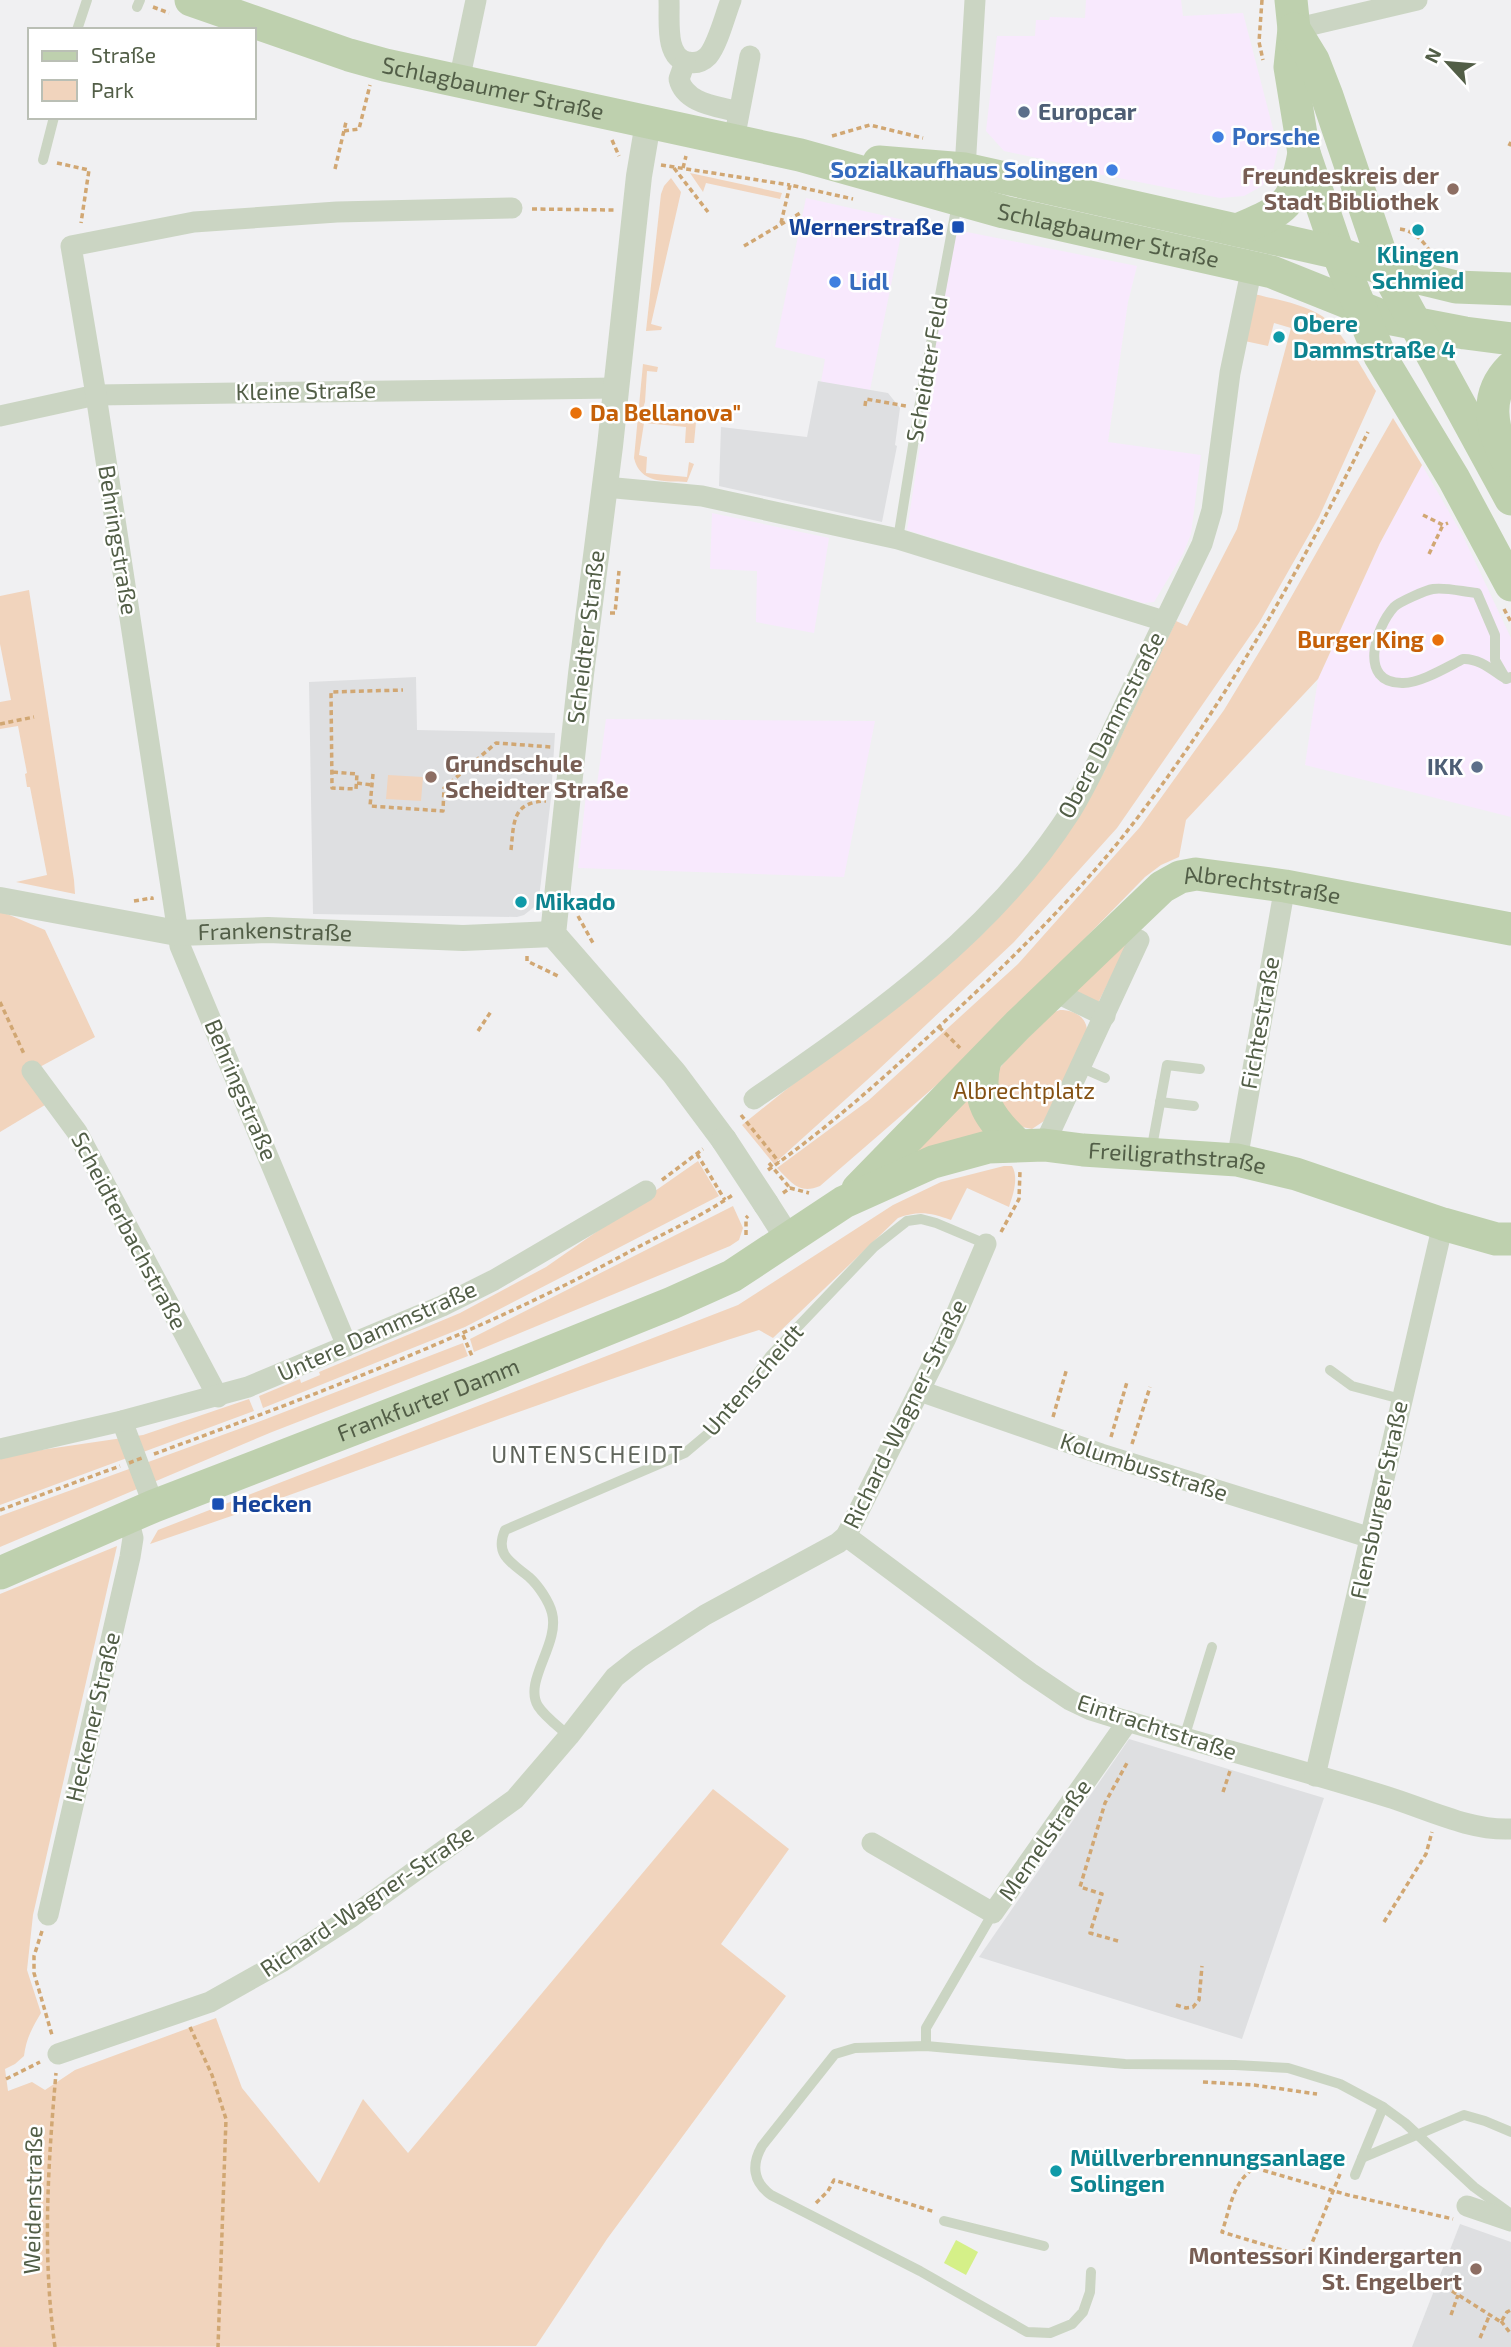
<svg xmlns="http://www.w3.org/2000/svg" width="1511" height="2347" font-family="'Exo 2',sans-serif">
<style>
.commercial{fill:#f8e9fd}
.education{fill:#dedfe1}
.green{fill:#f1d4bd}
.water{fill:#d5f088}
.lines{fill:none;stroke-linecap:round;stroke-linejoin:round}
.path{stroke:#d1a773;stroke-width:3.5;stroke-dasharray:5 3.5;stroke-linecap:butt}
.service{stroke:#cbd5c3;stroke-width:10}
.minor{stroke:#cbd5c3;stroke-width:21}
.tertiary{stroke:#cbd5c3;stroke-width:26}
.primary{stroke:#bed0ae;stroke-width:33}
.path-bridge{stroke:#d1a773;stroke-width:3.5;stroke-dasharray:5 3.5;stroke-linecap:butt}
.tertiary-bridge{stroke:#cbd5c3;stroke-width:26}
.service-dot{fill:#5c6f8a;stroke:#fff;stroke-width:2.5}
.shop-dot{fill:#3f7fe0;stroke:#fff;stroke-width:2.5}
.education-dot{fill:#8d6e63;stroke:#fff;stroke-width:2.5}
.transit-dot{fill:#1a4fb4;stroke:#fff;stroke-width:2.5}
.culture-dot{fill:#0f9aa8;stroke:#fff;stroke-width:2.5}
.food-dot{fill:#e8710a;stroke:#fff;stroke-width:2.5}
.labels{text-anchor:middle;stroke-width:5;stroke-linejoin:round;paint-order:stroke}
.street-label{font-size:23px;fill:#525e47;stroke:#fff}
.service-label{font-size:23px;font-weight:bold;fill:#4e5e75;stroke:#fff;text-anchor:start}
.shop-label{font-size:23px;font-weight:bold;fill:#366cbe;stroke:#fff;text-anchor:start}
.education-label{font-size:23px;font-weight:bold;fill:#785e54;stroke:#fff;text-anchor:end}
.transit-label{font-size:23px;font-weight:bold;fill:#164399;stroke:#fff;text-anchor:end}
.culture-label{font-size:23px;font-weight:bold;fill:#0d838f;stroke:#fff;text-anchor:start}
.food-label{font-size:23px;font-weight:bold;fill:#c56008;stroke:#fff;text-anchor:start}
.park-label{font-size:23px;fill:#845113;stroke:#fff}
.neighbourhood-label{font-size:24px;letter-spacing:2px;fill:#60655c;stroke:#fff}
</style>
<rect width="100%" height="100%" fill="#f0f0f2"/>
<!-- commercial -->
<g class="commercial">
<polygon points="1086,0 1181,0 1183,16 1243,13 1278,148 1273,170 1262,186 1244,196 1220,198 1088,172 1088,169 1004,151 986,131 997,36 1035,36 1036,20 1049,20 1050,17 1085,18"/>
<polygon points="806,198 904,220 870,390 821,382 825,359 775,347"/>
<polygon points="957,230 1137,266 1128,302 1108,442 1201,455 1191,534 1183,554 1154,602 1143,603 907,530 937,336"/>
<polygon points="1422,465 1463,536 1511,638 1511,817 1305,765 1318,679 1380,543"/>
<polygon points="712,513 829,538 814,633 756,622 757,571 710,569"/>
<polygon points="606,719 875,721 844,877 578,868 586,794 596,792"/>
</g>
<!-- education -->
<g class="education">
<polygon points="818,381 888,393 900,408 895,445 897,446 882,522 719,486 721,427 807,437"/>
<polygon points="416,677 417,730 555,733 551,798 539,898 538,904 524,915 517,917 313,914 309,682"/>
<polygon points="1129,1739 1324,1798 1242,2039 979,1957"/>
<polygon points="1460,2224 1511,2242 1511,2347 1412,2347"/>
</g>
<!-- green -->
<g class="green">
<polygon points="690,173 782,193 780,199 706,183 703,192"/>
<polygon points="671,178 681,192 651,324 662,327 661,330 646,331 661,194 664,186"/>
<path d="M1250 293C1273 299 1302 303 1322 316 1343 331 1362 369 1376 391L1319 517 1259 623 1117 828 1014 942 877 1071 774 1164 742 1125 818 1064 1045 862 1104 772 1176 621 1187 626 1237 529 1291 328 1274 323 1268 346 1240 340Z"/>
<path d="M643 364 658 367 657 372 647 371 645 402 641 414 656 416 657 419 696 422 694 443H685L686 427 644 423 639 455 647 457 646 473 687 477 689 462 694 464 687 482C665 481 640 484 634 458Z"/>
<path d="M1393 418 1422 465 1380 543 1318 679 1186 820 1179 857 1161 865 1145 877 1004 1021 940 1082 820 1186C799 1195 791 1182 777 1168L869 1100 1018 964 1140 827 1224 710 1273 629Z"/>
<polygon points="29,590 74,880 75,894 16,882 47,875 30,787 27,787 25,774 27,773 18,726 0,729 0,702 11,700 0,644 0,596"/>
<polygon points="388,775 423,777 421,801 386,799"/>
<polygon points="0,911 45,930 95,1037 25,1075 45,1105 0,1132"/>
<polygon points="1134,931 1098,1003 1076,991"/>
<path d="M1060 1010C1073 1010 1086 1016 1087 1030L1044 1121 1032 1129 1012 1125 992 1087 998 1070 1008 1058 1054 1012Z"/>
<polygon points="970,1094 992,1132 904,1156"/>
<polygon points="698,1161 719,1196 465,1327 263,1408 259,1396 300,1379 301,1383 320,1375 319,1372 460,1313 546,1267"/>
<path d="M1004 1166H1012C1019 1178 1013 1195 1009 1207L967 1188 951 1220C931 1213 919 1210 898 1218L773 1338 759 1330C553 1395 354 1475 150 1544L158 1530 738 1305 893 1205 941 1182Z"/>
<polygon points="733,1206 743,1228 739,1240 730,1246 474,1352 470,1339"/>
<polygon points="463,1343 468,1356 272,1432 0,1547 0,1516 266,1419"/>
<polygon points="249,1399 254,1411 0,1505 0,1456 143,1435"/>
<path d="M117 1546 33 1915 27 1970 41 2013C32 2028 26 2039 24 2056L15 2064 5 2069 8 2091 32 2082 45 2090 75 2070 216 2018 242 2088 319 2183 363 2099 408 2153 713 1789 789 1849 721 1944 786 1996 607 2239 536 2346 0 2347V1594Z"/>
</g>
<!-- water -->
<polygon class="water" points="956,2240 978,2252 966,2275 944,2263"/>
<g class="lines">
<!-- path -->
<g class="path">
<polyline points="1262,0 1259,42 1263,60"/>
<polyline points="153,7 169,13"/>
<polyline points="344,131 359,129 370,85"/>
<polyline points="832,136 870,125 923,138"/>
<polyline points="612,140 619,156"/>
<polyline points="1509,146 1511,142"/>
<polyline points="57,163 89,170 81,223"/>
<polyline points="661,165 790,185"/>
<polyline points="674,168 708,212"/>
<polyline points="683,168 686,156"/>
<polyline points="335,169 346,122"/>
<polyline points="532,209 615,210"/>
<polyline points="781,223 790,185 853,199"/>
<path d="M1400 229C1415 231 1424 242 1431 253"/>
<polyline points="744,246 802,212"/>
<polyline points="865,406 866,399 906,406"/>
<polyline points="1423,515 1443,525 1448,523"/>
<polyline points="1429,554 1443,525"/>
<polyline points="1504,609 1511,622"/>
<polyline points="610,613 615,613 619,571"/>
<polyline points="0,724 34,717"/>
<polyline points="333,772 357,774 356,789 332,788 331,692 403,690"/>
<polyline points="373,774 370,806 443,811 444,788 496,743 551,747"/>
<polyline points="357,783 372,785"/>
<path d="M511 850C514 822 512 802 546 801"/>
<polyline points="134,901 152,898 152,900"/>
<polyline points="578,916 593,943"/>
<polyline points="527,956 527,961 560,977"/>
<polyline points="0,1002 24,1054"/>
<polyline points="939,1027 960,1048"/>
<polyline points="478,1031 492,1010"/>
<polyline points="741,1115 779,1162"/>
<polyline points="697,1154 725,1200"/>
<path d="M768 1170C836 1122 897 1066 958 1009 1020 951 1083 889 1135 821 1227 701 1301 568 1368 432"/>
<polyline points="662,1180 703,1149"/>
<polyline points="783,1193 790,1188 809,1193"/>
<polyline points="1001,1232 1019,1199 1020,1171"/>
<polyline points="746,1235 746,1218 748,1216"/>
<polyline points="463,1335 472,1356"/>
<polyline points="1053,1417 1067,1368"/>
<polyline points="1111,1437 1127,1382"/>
<polyline points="1132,1444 1150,1387"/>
<path d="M154 1454C315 1395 475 1335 627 1253 662 1234 701 1217 734 1194"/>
<polyline points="0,1510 120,1466"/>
<polyline points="1223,1792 1230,1771"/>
<polyline points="1384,1922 1426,1854 1432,1832"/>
<polyline points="42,1931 34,1956 34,1973 52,2035"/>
<polyline points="1118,1941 1090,1933 1102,1894 1080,1887 1105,1803 1127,1763"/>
<polyline points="1176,2005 1186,2008 1193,2007 1199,2000 1202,1966"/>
<polyline points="190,2027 212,2075 226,2119 218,2347"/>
<polyline points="6,2079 40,2062"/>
<polyline points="1203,2082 1254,2085 1317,2094"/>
<path d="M1340 2174 1310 2248 1298 2254 1292 2253 1222 2232C1230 2209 1233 2180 1255 2168L1348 2195 1453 2219"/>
<polyline points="816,2203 828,2191 834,2180 935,2212"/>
<polyline points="1452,2291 1501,2322 1507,2312 1511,2310"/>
<polyline points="1451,2315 1458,2295"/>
<polyline points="1501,2321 1511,2334"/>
<polyline points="1480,2338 1490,2314"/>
<path d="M55 2347C42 2256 48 2164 56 2073"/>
</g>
<!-- service -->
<g class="service">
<polyline points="137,7 140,0"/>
<polyline points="77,30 87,0"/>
<polyline points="43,160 54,117"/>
<polyline points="898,539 919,408 957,204"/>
<path d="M1506 679C1493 671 1479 658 1463 659 1447 667 1419 684 1402 683 1358 683 1375 628 1394 607 1399 602 1426 590 1433 589 1446 587 1464 592 1477 593L1495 635V660L1506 679 1511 677"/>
<polyline points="1080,1067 1105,1078"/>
<polyline points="1160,1102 1194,1106"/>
<polyline points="1151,1152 1167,1065 1200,1069"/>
<polyline points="1330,1370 1352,1386 1401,1399"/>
<path d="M569 1736C559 1727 545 1717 538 1706 523 1681 560 1644 552 1613 549 1601 538 1585 529 1577 512 1563 494 1555 505 1530L685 1453 723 1421 770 1356 874 1247 907 1221 921 1219 936 1223 986 1244"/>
<polyline points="1184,1738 1212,1647"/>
<polyline points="926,2046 926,2028 993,1913"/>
<polyline points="1362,2158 1464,2115 1485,2121 1511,2132"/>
<polyline points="1355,2175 1383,2107"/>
<polyline points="944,2221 1044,2246"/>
<path d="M1091 2272 1090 2292 1083 2312 1072 2324 1050 2333 1027 2332 920 2271 771 2195C753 2182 751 2165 762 2146L835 2054 855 2048 926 2046 1125 2064 1235 2065 1288 2068 1340 2084 1383 2107 1405 2123 1474 2187 1511 2214"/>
</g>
<!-- minor -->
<g class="minor">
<path d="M669 0C670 19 664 58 688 62 696 64 703 61 708 56 718 44 725 15 731 0"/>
<polyline points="1294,29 1417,0"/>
<path d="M685 62 679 79C685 104 718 106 738 112"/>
<polyline points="459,81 476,0"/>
<polyline points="737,124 750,56"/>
<polyline points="965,169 975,0"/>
<polyline points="0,416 96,395 615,388"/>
<polyline points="605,487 702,496 898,539 1164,621"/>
<polyline points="1053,991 1105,1016"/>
<polyline points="32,1071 77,1132 218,1397"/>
<path d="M754 1099C872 1017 992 935 1071 811 1092 777 1108 739 1126 702 1151 649 1176 597 1202 544L1212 510 1230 373 1252 267"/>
<polyline points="1044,1145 1139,940"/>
<polyline points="1237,1160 1285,886"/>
<polyline points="347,1346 180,946 96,395 71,246 194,222 337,212 512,208"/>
<polyline points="920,1391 1101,1454 1371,1538"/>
<polyline points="122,1421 154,1506"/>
<polyline points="0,1449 122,1421 248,1387 442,1306 494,1280 646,1191"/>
<path d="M846 1536 1030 1673 1070 1700 1091 1710C1189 1741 1289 1766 1388 1797 1427 1809 1470 1831 1511 1829"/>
<polyline points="1315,1776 1443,1224"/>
<polyline points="872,1843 993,1913 1128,1721"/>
<polyline points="48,1915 130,1557 133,1538 128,1518"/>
<polyline points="58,2054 210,2002 283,1961 350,1918 515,1799 569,1736 615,1677 639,1658 705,1615 838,1543 846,1536 946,1338 986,1244"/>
<polyline points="1467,2206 1511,2221"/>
</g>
<!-- tertiary -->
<g class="tertiary">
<polyline points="648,123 639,176 610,446 581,674 553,934 674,1073 724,1140"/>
<path id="s1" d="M0 900 177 933 268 930 463 938 553 934"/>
<polyline points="766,1204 789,1240"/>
</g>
<!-- primary -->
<g class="primary">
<path id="s2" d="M191 0 349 55 385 65 800 155 1004 212 1272 272 1387 318 1465 333 1511 339"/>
<polyline points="1291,0 1294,29 1290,67 1304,153 1338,253 1380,356 1454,479 1511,585"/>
<polyline points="1294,29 1313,60 1327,96 1386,270 1511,499"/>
<polyline points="879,162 965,169 1338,253 1386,270 1456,287 1511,289"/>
<path d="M1237 230C1286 209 1294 206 1304 153"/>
<path d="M1507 460C1491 429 1484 395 1511 368"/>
<path d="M985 1060C975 1100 990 1119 1017 1144"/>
<path id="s3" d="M858 1189 1018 1025 1162 887 1180 877 1196 874 1285 886 1511 929"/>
<path id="s4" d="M0 1573 154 1506 488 1377 672 1303 732 1276 844 1202 933 1162 988 1147 1044 1145 1083 1150 1237 1160 1296 1174 1443 1224 1496 1239H1511"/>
</g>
<!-- path-bridge -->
<g class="path-bridge">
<polyline points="769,1163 790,1188"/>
<polyline points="129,1463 142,1458"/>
</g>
<!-- tertiary-bridge -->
<polyline class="tertiary-bridge" points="724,1140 766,1204"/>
</g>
<!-- markers -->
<g class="service-dot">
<circle cx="1024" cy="112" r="7"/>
<circle cx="1477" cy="767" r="7"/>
</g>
<g class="shop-dot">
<circle cx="1218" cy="137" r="7"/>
<circle cx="1112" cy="170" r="7"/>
<circle cx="835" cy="282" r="7"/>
</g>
<g class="education-dot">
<circle cx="1453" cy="189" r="7"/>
<circle cx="431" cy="777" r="7"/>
<circle cx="1476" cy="2269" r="7"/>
</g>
<g class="transit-dot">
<rect x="951" y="220" width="14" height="14" rx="3.5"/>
<rect x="211" y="1497" width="14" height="14" rx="3.5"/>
</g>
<g class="culture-dot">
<circle cx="1418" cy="230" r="7"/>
<circle cx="1279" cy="337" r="7"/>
<circle cx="521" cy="902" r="7"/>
<circle cx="1056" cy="2171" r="7"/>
</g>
<g class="food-dot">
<circle cx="576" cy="413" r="7"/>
<circle cx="1438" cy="640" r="7"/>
</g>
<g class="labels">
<!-- street labels -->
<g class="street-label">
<text dy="8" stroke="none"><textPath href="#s2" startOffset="315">Schlagbaumer Straße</textPath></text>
<text dy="8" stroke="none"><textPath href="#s2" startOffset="948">Schlagbaumer Straße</textPath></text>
<text transform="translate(927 369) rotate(-80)" y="8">Scheidter Feld</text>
<text transform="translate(306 391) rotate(-1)" y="8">Kleine Straße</text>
<text transform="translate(118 540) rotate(81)" y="8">Behringstraße</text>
<text transform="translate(586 637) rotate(-83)" y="8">Scheidter Straße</text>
<text transform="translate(1111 725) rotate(-63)" y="8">Obere Dammstraße</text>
<text dy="8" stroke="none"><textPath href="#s3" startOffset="532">Albrechtstraße</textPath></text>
<text dy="8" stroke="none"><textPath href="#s1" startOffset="278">Frankenstraße</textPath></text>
<text transform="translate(1260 1023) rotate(-80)" y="8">Fichtestraße</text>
<text transform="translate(241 1090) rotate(67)" y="8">Behringstraße</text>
<text dy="8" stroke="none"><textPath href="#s4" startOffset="1269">Freiligrathstraße</textPath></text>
<text transform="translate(129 1231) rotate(62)" y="8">Scheidterbachstraße</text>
<text transform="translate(377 1331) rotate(-24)" y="8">Untere Dammstraße</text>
<text transform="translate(753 1380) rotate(-49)" y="8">Untenscheidt</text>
<text dy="8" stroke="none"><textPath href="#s4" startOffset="462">Frankfurter Damm</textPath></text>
<text transform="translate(905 1414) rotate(-64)" y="8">Richard-Wagner-Straße</text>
<text transform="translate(1144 1467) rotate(18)" y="8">Kolumbusstraße</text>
<text transform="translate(1379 1500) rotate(-78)" y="8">Flensburger Straße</text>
<text transform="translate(93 1717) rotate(-77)" y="8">Heckener Straße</text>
<text transform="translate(1157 1727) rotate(18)" y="8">Eintrachtstraße</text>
<text transform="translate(1045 1840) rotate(-55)" y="8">Memelstraße</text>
<text transform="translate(367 1901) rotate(-34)" y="8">Richard-Wagner-Straße</text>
<text transform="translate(33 2200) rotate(-89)" y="8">Weidenstraße</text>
</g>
<!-- service labels -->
<g class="service-label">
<text x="1038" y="120">Europcar</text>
<text x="1463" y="775" text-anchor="end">IKK</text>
</g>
<!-- shop labels -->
<g class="shop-label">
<text x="1232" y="145">Porsche</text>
<text x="1098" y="178" text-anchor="end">Sozialkaufhaus Solingen</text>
<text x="849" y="290">Lidl</text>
</g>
<!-- education labels -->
<g class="education-label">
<text x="1439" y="184">Freundeskreis der<tspan x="1439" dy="26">Stadt Bibliothek</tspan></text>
<text x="445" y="772" text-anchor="start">Grundschule<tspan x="445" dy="26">Scheidter Straße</tspan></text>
<text x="1462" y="2264">Montessori Kindergarten<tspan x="1462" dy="26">St. Engelbert</tspan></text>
</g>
<!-- transit labels -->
<g class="transit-label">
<text x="944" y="235">Wernerstraße</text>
<text x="232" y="1512" text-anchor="start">Hecken</text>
</g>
<!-- culture labels -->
<g class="culture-label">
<text x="1418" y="263" text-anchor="middle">Klingen<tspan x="1418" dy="26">Schmied</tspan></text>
<text x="1293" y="332">Obere<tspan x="1293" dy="26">Dammstraße 4</tspan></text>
<text x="535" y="910">Mikado</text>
<text x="1070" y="2166">Müllverbrennungsanlage<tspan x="1070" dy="26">Solingen</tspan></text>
</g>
<!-- food labels -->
<g class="food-label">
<text x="590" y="421">Da Bellanova"</text>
<text x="1424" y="648" text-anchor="end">Burger King</text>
</g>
<!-- park labels -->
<g class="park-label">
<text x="1024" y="1099">Albrechtplatz</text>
</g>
<!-- neighbourhood labels -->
<g class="neighbourhood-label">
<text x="588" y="1463">UNTENSCHEIDT</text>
</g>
</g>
<!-- legend -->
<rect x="28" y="28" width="228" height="91" fill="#ffffff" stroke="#babfb5" stroke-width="2"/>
<rect x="42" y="51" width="35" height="10" fill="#bed0ae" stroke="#babfb5" stroke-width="2"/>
<text x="91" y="63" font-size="21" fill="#525e47">Straße</text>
<rect x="42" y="80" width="35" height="21" fill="#f1d4bd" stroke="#babfb5" stroke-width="2"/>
<text x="91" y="98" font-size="21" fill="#525e47">Park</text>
<!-- north arrow -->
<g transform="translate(1448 63) rotate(296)" stroke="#ffffff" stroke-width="5" paint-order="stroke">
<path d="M0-5L12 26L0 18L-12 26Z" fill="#525e47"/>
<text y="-10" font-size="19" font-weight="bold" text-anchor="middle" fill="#525e47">N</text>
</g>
</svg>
